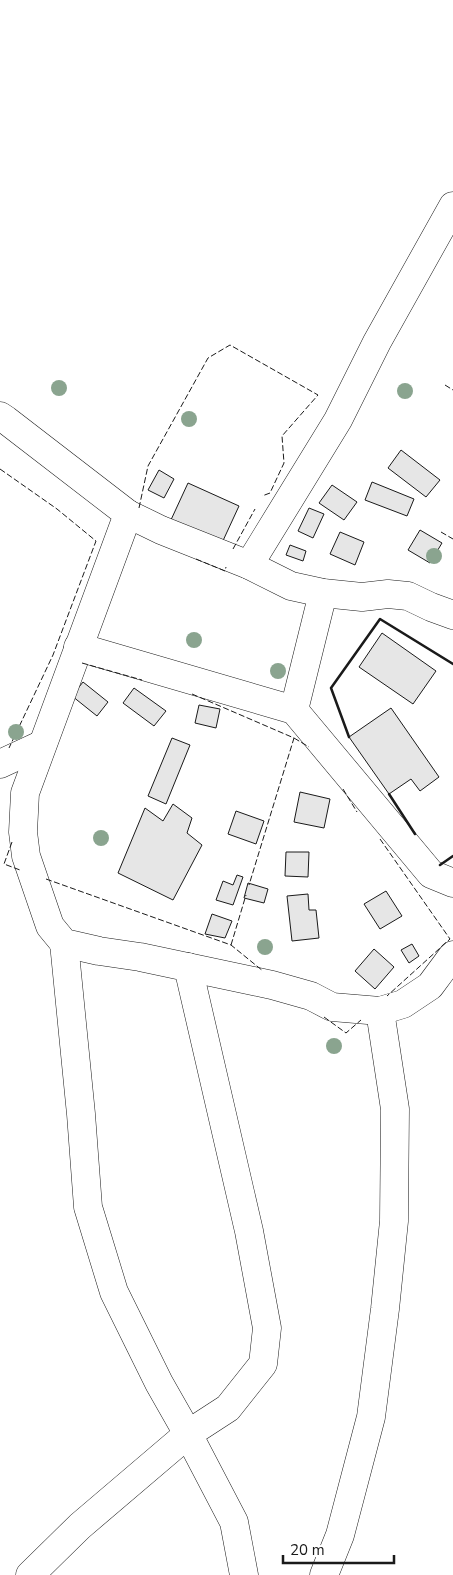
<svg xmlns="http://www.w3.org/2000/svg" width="453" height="1575" font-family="'Nunito Sans',sans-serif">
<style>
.building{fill:#e6e6e6;stroke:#1a1a1a}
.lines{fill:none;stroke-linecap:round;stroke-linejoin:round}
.minor-casing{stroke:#1a1a1a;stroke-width:29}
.minor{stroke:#fff;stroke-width:28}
.fence{stroke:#1a1a1a;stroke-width:1;stroke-dasharray:6 2.5;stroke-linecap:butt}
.wall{stroke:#1a1a1a;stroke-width:2.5}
.tree{fill:#8aa48f}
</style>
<rect width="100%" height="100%" fill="#fff"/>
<!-- building -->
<g class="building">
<polygon points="401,450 440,480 426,497 388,468"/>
<polygon points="159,470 174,479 164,498 148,490"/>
<polygon points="372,482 414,499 407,516 365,500"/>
<polygon points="188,483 239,506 221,545 170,522"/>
<polygon points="332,485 357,502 344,520 319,503"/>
<polygon points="309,508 324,514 313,538 298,531"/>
<polygon points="420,530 442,543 430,563 408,550"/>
<polygon points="340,532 364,542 355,565 330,554"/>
<polygon points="290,545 306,551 303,561 286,555"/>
<polygon points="382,633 436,671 413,704 359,667"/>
<polygon points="83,682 108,702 97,716 72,696"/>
<polygon points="134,688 166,711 154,726 123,703"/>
<polygon points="199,705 220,709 216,728 195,723"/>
<polygon points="391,708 439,777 420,791 411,779 389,794 349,737"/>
<polygon points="172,738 190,745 166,804 148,796"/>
<polygon points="300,792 330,799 324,828 294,822"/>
<polygon points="173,804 192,818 187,833 202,845 173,900 118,873 145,808 163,821"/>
<polygon points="236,811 264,821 256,844 228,834"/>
<polygon points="286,852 309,852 308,877 285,876"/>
<polygon points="237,875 243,877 233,905 216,900 223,881 233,885"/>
<polygon points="248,883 268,889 264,903 244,898"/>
<polygon points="386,891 402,916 380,929 364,904"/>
<polygon points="308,894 309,910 316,910 319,938 292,941 287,896"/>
<polygon points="212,914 232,921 225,938 205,934"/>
<polygon points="412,944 419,956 409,963 401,950"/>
<polygon points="374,949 394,967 375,989 355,971"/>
</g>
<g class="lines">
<!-- minor casing -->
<g class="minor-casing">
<g id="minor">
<polyline points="0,416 6,420 128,514 25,793 23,832 26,856 50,926 64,943 99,951 140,957 272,985 311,996 332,1007 380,1011 403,1004 430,986 453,955"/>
<polyline points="128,514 161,530 249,565 291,586 323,593 362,597 388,594 408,596 431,607 453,615"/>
<polyline points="249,565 338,420 377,342 453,206"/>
<polyline points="78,647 294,710 431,874 453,883"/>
<polyline points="294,710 323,593"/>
<polyline points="0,764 41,745"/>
<polyline points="188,967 249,1231 267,1328 263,1364 228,1408 188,1434 234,1522 244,1575"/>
<polyline points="30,1575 80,1526 188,1434 159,1383 114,1292 88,1207 81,1114 64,943"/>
<polyline points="324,1575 340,1535 371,1417 385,1309 394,1221 395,1109 380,1011"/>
</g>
</g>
<!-- minor -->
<use href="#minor" class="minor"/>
<!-- fence -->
<g class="fence">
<polyline points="445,385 453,390"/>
<polyline points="0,469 57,509 96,541 53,655 9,748"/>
<polyline points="139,508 148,466 208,358 230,345 318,395 282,436 284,463 270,493 262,496"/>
<polyline points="441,532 453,539"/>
<polyline points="233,549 255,509"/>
<polyline points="196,559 225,571 226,567"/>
<polyline points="82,663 142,680"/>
<polyline points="192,694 294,738 249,885"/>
<polyline points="294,738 309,747"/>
<polyline points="343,789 357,812"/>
<polyline points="380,839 450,939 387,996"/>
<polyline points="12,842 4,864 20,870"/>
<polyline points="46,879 231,945 263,971"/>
<polyline points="231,945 246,895"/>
<polyline points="324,1017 346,1033 361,1020"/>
</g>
<!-- wall -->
<g class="wall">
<polyline points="349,737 331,688 380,619 453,664"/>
<polyline points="389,794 415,834"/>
<polyline points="440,865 453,856"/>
</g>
</g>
<!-- trees -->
<g class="tree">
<circle cx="59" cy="388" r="8"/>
<circle cx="405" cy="391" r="8"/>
<circle cx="189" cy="419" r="8"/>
<circle cx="434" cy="556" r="8"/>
<circle cx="194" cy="640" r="8"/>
<circle cx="278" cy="671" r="8"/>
<circle cx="16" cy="732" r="8"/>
<circle cx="101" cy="838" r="8"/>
<circle cx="265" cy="947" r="8"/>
<circle cx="334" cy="1046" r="8"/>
</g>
<!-- scale -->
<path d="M283 1555v8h111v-8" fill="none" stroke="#1a1a1a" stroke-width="2.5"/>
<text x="290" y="1555" font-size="15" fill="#1a1a1a" stroke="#ffffff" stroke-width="4" paint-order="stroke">20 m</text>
</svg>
